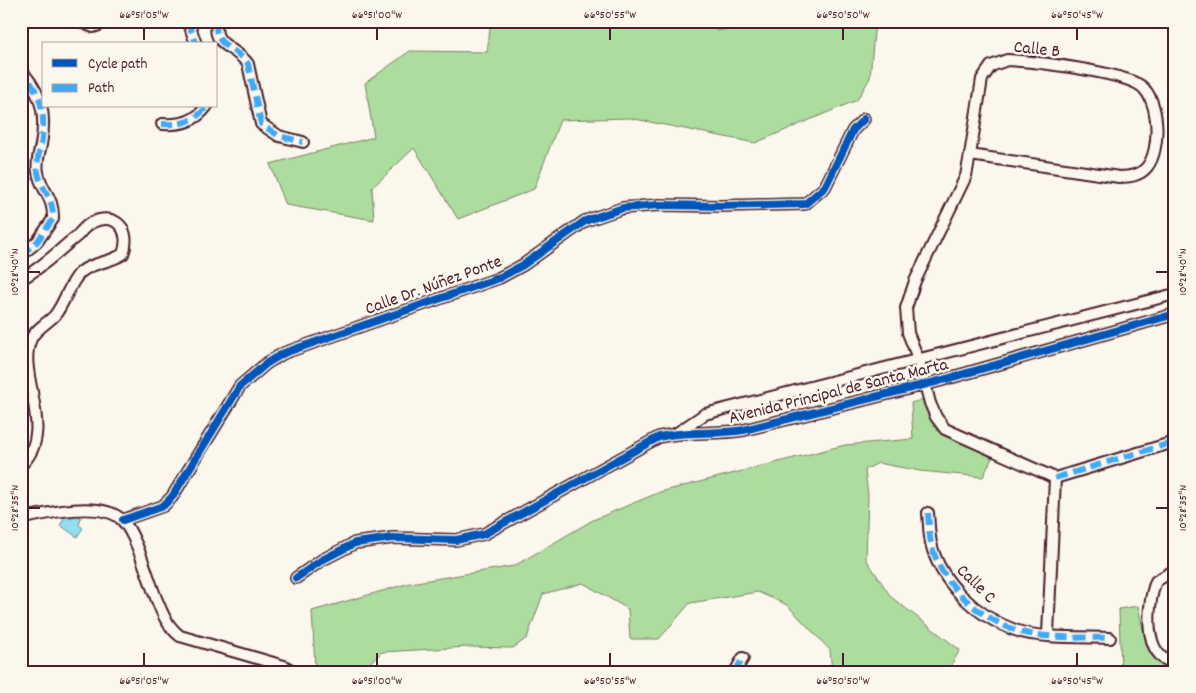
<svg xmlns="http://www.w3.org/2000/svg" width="1196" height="693" font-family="Dekko,sans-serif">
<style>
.green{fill:#acdd9e;stroke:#7b7e64}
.water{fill:#90deee;stroke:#7492a0}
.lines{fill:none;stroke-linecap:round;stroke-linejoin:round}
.street-casing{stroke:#4a1f2b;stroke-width:14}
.street{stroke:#fbf7ec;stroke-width:10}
.quiet{stroke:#3fa9f5;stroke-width:6;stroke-dasharray:12 6;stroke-linecap:butt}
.cycleway-casing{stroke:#fbf7ec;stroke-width:11}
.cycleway{stroke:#0057b8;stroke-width:8}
.ticks{fill:none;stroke:#4a1f2b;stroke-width:2}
.labels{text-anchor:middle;stroke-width:5;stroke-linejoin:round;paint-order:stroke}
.street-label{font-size:18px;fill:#4a1f2b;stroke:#fbf7ec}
.neatline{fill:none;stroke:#4a1f2b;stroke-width:2}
.ticks-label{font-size:12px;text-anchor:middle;fill:#4a1f2b}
</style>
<rect width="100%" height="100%" fill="#fbf7ec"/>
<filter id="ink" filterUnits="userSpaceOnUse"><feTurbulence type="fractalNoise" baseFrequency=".02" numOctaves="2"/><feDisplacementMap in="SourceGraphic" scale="10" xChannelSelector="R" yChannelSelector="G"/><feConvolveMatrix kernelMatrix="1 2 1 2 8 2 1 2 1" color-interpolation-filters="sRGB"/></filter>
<g filter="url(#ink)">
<!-- green -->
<g class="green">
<polygon points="491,21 705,21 717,31 766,24 775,21 875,21 870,78 857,100 755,143 630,118 560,120 534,189 458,219 414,148 372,188 374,220 286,205 270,164 374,137 365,83 410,51 487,52"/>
<polygon points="922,400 937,428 992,458 983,477 920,471 878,463 865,470 868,495 866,559 891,597 960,650 947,672 832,672 830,650 787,605 758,592 690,603 659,639 630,639 628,609 583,583 543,594 527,638 513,648 469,647 382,652 363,669 315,667 312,611 410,583 514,566 593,520 660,492 845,445 913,439 911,403"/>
<polygon points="1138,606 1147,647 1165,671 1171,672 1121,672 1119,609"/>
</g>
<!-- water -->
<polygon class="water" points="76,515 81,518 79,525 83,528 77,537 60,525 66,516 71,519"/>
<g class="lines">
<!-- street casing -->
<g class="street-casing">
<g id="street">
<polyline points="79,21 93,27 99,25 101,21"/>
<polyline points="188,21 196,44"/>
<path d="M218 21C209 45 238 48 248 64L261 124 279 136 303 142"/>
<path d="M1007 60C1033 61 1122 72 1141 86 1160 100 1161 150 1147 167 1140 176 1129 177 1119 177L970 155 982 79 991 66Z"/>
<path d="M162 124C181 125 195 122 207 106"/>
<polyline points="970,155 966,176 915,281 906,308 908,333 919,361 930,403 936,417 945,429 1055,478 1048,634"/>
<path d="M21 255 37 242 53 219C54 196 41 191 38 172 36 162 39 154 41 145 46 117 43 97 25 75"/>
<path d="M21 279C42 268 59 250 77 236 81 232 85 226 91 223 116 211 132 230 123 254 110 263 92 262 81 272 71 280 64 304 55 315 48 323 35 329 31 339 15 373 58 431 21 465"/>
<polyline points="677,433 705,414 1175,294"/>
<polyline points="1055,478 1171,443"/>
<path d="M928 513C929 523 929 534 931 543 940 583 978 617 1015 630 1039 639 1084 637 1110 638"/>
<path d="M21 519C46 513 102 500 122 520 136 534 148 578 156 598 162 613 167 626 180 636L284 666 295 672"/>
<polyline points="123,520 163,506 172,497 240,386 267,363 284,353 499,278 523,265 585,221 623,208 659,205 720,206 805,204 825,187 853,130 864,119"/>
<path d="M1175 570 1156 581C1147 604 1142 658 1175 663"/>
<path d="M296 578 322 560 355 543 393 538 456 540 484 534 659 437C687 430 715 435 744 430L939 381 1175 314"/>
<polyline points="735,672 743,658"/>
</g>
</g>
<!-- street -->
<use href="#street" class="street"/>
<!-- quiet -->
<g class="quiet">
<polyline points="188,21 196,44"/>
<path d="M218 21C209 45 238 48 248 64L261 124 279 136 303 142"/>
<path d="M162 124C181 125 195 122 207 106"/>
<path d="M21 255 37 242 53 219C54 196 41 191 38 172 36 162 39 154 41 145 46 117 43 97 25 75"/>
<polyline points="1055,478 1171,443"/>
<path d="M928 513C929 523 929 534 931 543 940 583 978 617 1015 630 1039 639 1084 637 1110 638"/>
<polyline points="735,672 743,658"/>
</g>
<!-- cycleway casing -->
<g class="cycleway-casing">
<g id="cycleway">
<polyline points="123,520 163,506 172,497 240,386 267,363 284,353 499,278 523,265 585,221 623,208 659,205 720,206 805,204 825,187 853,130 864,119"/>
<path d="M296 578 322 560 355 543 393 538 456 540 484 534 659 437C687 430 715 435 744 430L939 381 1175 314"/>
</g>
</g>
<!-- cycleway -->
<use href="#cycleway" class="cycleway"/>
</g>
</g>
<!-- ticks -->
<path class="ticks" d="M144 28V40M377 28V40M610 28V40M843 28V40M1077 28V40M28 272H40M1156 272H1168M28 508H40M1156 508H1168M144 653V666M377 653V666M610 653V666M843 653V666M1077 653V666"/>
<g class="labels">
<!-- street labels -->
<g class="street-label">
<text transform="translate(1037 48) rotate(6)" y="6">Calle B</text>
<text transform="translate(433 284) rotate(-20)" y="6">Calle Dr. Núñez Ponte</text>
<text transform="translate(838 390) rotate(-14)" y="6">Avenida Principal de Santa Marta</text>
<text transform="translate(977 583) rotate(44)" y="6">Calle C</text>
</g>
</g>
<!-- margin -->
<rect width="1196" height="693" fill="none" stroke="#fbf7ec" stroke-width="55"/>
<!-- legend -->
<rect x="42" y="42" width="175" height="65" fill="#fbf7ec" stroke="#b4a19f"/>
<rect x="52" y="59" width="25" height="8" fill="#0057b8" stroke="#b4a19f"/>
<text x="88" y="68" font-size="15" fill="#4a1f2b">Cycle path</text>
<rect x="52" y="84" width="25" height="8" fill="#3fa9f5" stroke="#b4a19f"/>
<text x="88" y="92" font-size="15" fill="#4a1f2b">Path</text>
<rect x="28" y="28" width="1140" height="638" class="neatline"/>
<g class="ticks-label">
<text x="144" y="18">66°51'05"W</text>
<text x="377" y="18">66°51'00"W</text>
<text x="610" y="18">66°50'55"W</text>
<text x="843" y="18">66°50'50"W</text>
<text x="1077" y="18">66°50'45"W</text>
<text transform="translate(14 272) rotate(-90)" y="4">10°28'40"N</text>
<text transform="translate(1182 272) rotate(-90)" y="4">10°28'40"N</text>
<text transform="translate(14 508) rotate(-90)" y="4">10°28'35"N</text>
<text transform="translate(1182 508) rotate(-90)" y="4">10°28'35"N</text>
<text x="144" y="684">66°51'05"W</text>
<text x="377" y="684">66°51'00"W</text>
<text x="610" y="684">66°50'55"W</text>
<text x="843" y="684">66°50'50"W</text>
<text x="1077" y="684">66°50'45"W</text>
</g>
</svg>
